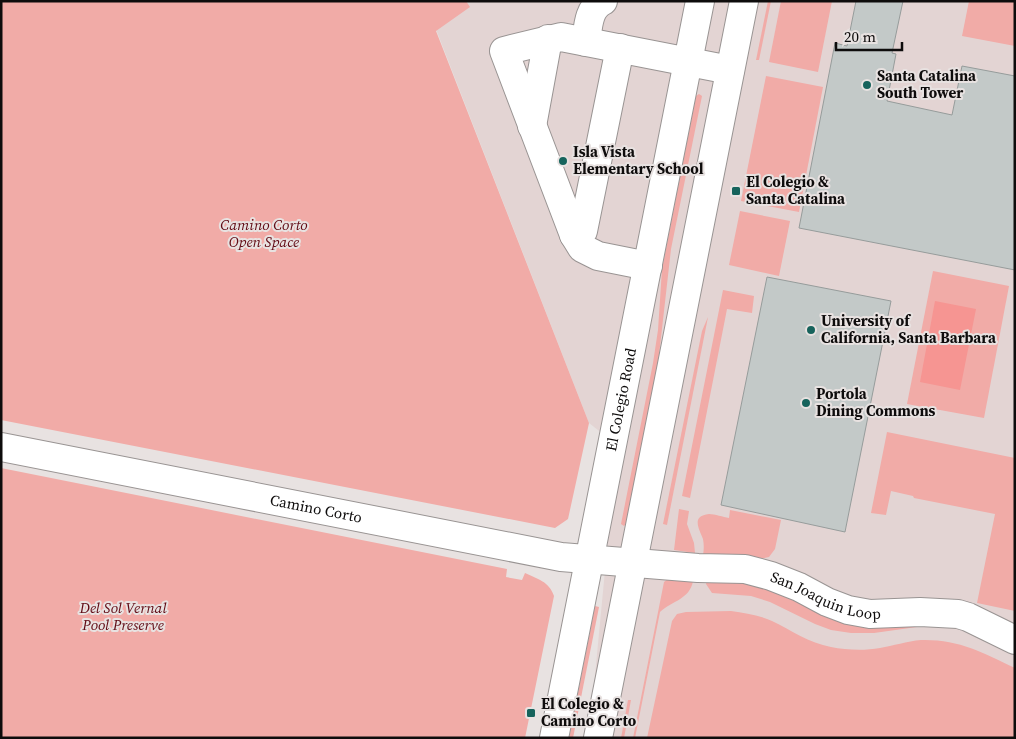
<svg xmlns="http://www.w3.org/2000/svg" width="1016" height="739" font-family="'Source Serif 4',serif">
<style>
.built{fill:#e3d4d3}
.green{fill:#f1aba7}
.water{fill:#f69592}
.building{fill:#c3c9c8;stroke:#969c9b}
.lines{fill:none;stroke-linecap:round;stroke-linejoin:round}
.minor-casing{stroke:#999493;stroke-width:30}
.major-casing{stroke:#999493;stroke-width:30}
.minor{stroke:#fff;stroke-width:28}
.major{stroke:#fff;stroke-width:28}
.poi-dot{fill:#16635c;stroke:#e8e2e1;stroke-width:2}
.labels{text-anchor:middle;stroke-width:4;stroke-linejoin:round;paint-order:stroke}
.poi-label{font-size:15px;font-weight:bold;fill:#0e0c0c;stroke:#e8e2e1;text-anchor:start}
.park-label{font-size:15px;font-style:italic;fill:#610a14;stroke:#e8e2e1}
.street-label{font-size:15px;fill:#0e0c0c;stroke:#e8e2e1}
</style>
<rect width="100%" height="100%" fill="#e8e2e1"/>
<!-- built -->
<polygon class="built" points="425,1 1015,1 1015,738 589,738 617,445 589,423"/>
<!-- green -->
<g class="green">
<polygon points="1,1 466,1 470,7 436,31 589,423 568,519 555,528 1,420"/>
<polygon points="768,1 771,1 759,60 756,60"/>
<polygon points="781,1 832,1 818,72 769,62"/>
<polygon points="969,1 1015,1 1015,46 962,36"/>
<polygon points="766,76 823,87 799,212 741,201"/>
<polygon points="699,94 702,96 671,249 657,373 626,524 624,526 621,524 653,363 658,330 662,269 696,96"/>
<polygon points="740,211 790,221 779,276 729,265"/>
<polygon points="933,271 1009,286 984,418 907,404"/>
<polygon points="723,290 754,296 752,313 727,309 690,498 682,496"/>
<polygon points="708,317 667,525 663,524 702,331"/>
<polygon points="887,432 1015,458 1015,611 977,603 995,514 914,498 913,496 891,491 886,515 871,513"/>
<path d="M1 468 507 569 506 577 522 580 525 573C537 579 549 581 554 596L525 738H1Z"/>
<polygon points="679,509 689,511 687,524 694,543 695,553 674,550"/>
<path d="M730 510 781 520 775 549 769 557 760 559 726 555H703C704 550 704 544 703 539 700 530 690 516 709 514 715 514 723 517 729 518Z"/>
<path d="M668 579 693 581C690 599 672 601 660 612L635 738H633L664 582Z"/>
<polygon points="707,580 745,581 876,627 917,627 874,633 851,633 831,630 815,624 770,602 751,596 712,593 706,584"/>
<polygon points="595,606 599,607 573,738 569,738"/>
<path d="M731 611C745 613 759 615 772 621 791 630 809 643 831 647 846 650 864 651 880 648 893 646 907 641 921 640 958 639 982 652 1015 668V738H647L672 621 677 614 686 612Z"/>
<polygon points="628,700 631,700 624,738 621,738"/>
</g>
<!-- water -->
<polygon class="water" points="935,301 976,309 960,390 920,382"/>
<!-- building -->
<g class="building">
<polygon points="856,1 903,1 892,53 896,54 887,101 952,115 962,66 1015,76 1015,270 799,228 835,43 847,46"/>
<polygon points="767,277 891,301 845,532 721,505"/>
</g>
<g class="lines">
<!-- minor casing -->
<g class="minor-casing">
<g id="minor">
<path d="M586 42C588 28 588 8 603 1"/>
<polyline points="532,126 548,39"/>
<polyline points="574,235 583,231 620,48"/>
<polyline points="648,266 598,256 582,248 574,235 504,51 561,37 730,70"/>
<path id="s1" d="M1 447 561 557 698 568 745 569 771 576 799 587 827 602 848 610 870 614 920 612 958 614 968 617 1015 640"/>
</g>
</g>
<!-- major casing -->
<g class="major-casing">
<g id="major">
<path id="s2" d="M554 738 700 1"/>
<polyline points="598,738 744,1"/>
</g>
</g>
<!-- minor -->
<use href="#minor" class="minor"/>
<!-- major -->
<use href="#major" class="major"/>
</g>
<!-- markers -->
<g class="poi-dot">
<circle cx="867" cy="85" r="5"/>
<circle cx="563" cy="161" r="5"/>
<rect x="731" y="186" width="10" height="10" rx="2.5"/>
<circle cx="811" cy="330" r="5"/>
<circle cx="806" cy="403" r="5"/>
<rect x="526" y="708" width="10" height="10" rx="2.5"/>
</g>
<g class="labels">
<!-- poi labels -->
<g class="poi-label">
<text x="877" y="81">Santa Catalina<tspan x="877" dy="17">South Tower</tspan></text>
<text x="573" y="157">Isla Vista<tspan x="573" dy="17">Elementary School</tspan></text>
<text x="746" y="187">El Colegio &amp;<tspan x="746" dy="17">Santa Catalina</tspan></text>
<text x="821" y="326">University of<tspan x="821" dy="17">California, Santa Barbara</tspan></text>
<text x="816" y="399">Portola<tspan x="816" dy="17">Dining Commons</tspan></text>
<text x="541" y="709">El Colegio &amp;<tspan x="541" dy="17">Camino Corto</tspan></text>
</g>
<!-- park labels -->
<g class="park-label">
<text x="264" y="230">Camino Corto<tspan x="264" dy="17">Open Space</tspan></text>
<text x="123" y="613">Del Sol Vernal<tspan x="123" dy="17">Pool Preserve</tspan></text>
</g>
<!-- street labels -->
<g class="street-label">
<text dy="5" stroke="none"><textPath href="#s2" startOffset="345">El Colegio Road</textPath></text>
<text dy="5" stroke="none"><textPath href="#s1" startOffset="321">Camino Corto</textPath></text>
<text dy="5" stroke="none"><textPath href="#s1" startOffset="841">San Joaquin Loop</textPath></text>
</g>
</g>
<!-- border -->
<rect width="1016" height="739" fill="none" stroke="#0e0c0c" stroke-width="5"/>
<!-- scale -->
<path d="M836 42v8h66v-8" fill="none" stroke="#0e0c0c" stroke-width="2.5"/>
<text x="844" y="42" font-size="15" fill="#0e0c0c" stroke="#e8e2e1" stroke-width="4" paint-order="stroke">20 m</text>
</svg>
